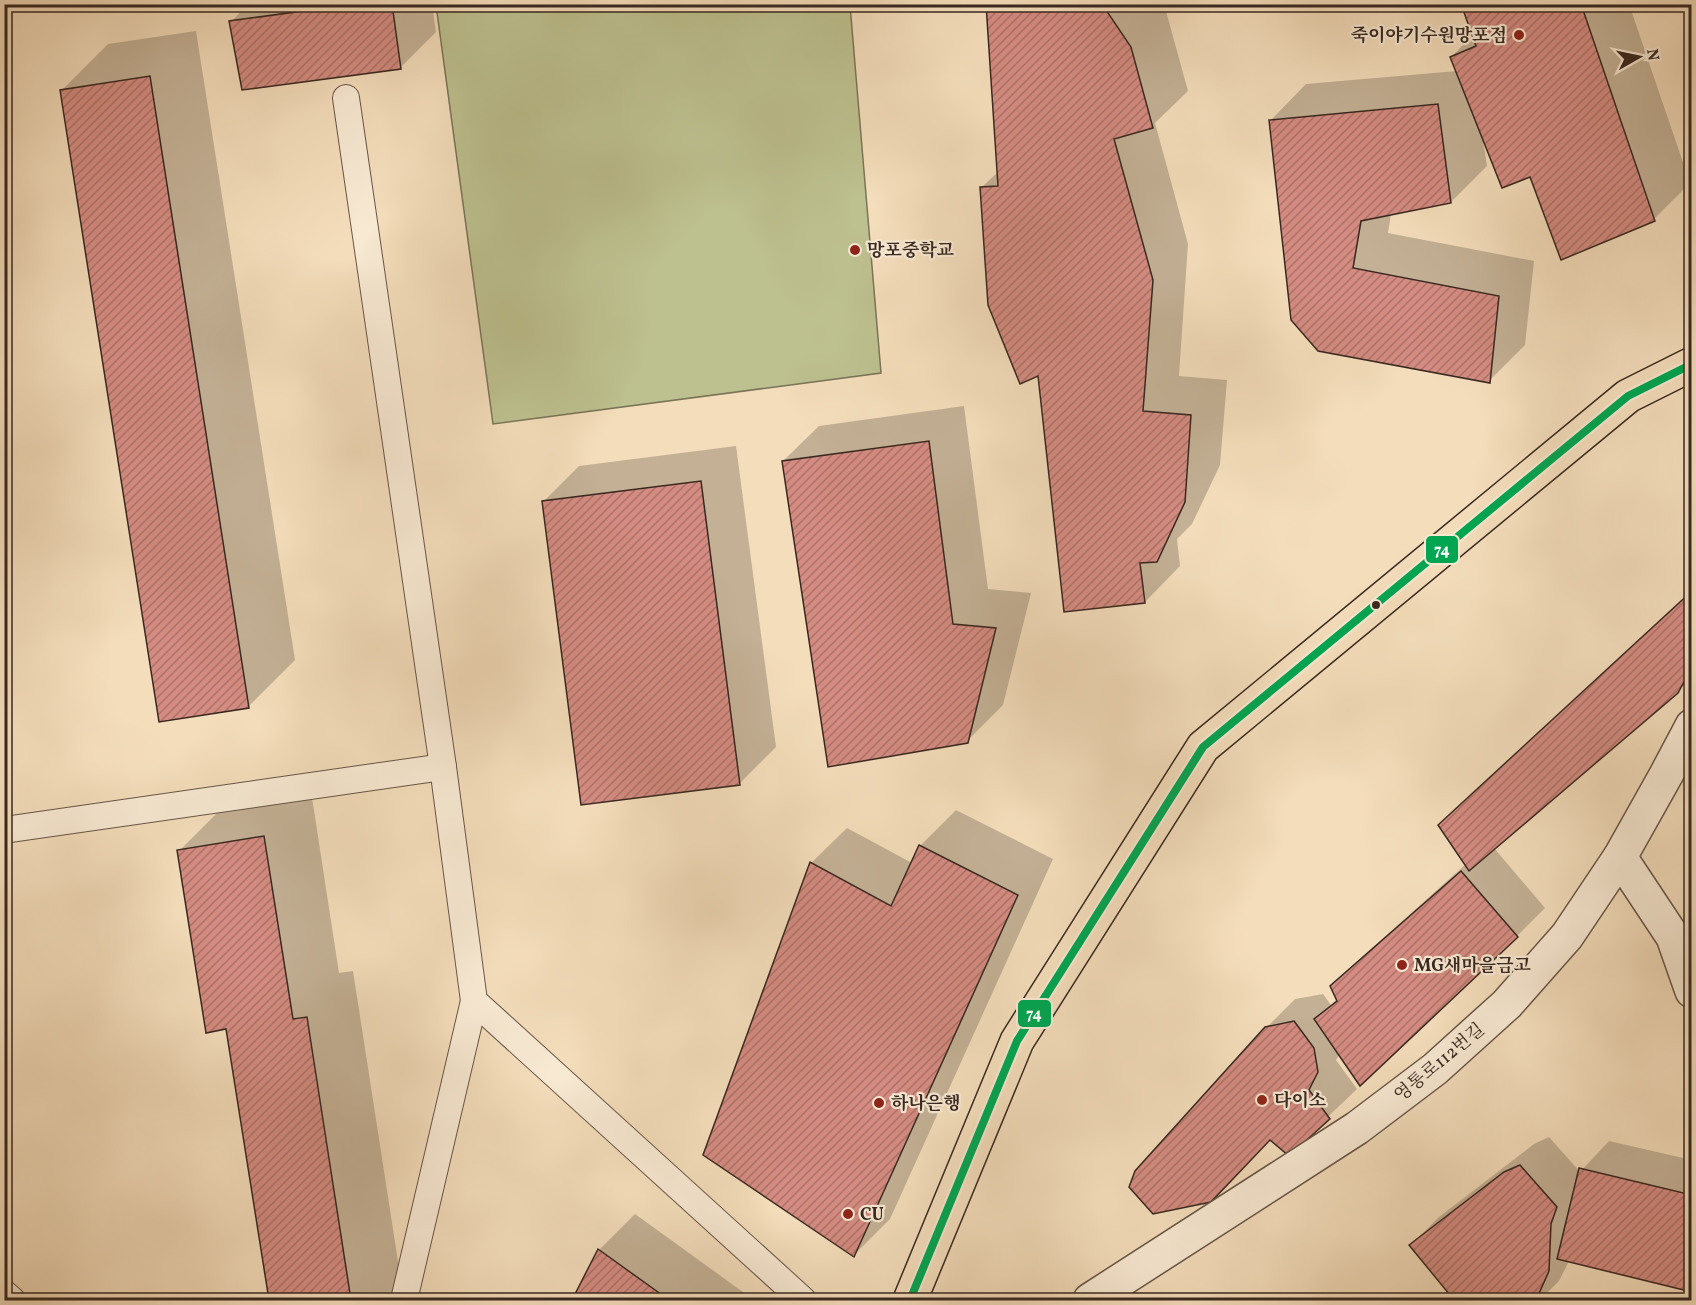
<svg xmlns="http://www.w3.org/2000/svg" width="1696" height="1305" font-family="Vollkorn,'Noto Serif KR',serif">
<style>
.pitch{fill:#bdc08f;stroke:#7a7458;stroke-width:1.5}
.shadow{fill:#0003}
.building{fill:url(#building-hatch);stroke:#382820;stroke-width:1.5}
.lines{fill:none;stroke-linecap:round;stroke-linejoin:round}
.service-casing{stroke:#675547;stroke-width:28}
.minor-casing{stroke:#675547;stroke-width:36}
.primary-casing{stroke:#382820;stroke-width:36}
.service{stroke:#f8e9d3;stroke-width:26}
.minor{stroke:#f8e9d3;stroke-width:33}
.primary{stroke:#f4ddbb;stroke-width:33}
.bus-1-casing{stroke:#f8e9d3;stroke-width:12}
.bus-1{stroke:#00a651;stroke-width:8}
.poi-dot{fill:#8f2418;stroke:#f8e9d3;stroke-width:2}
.bus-dot{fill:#382820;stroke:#f8e9d3;stroke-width:2}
.labels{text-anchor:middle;stroke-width:4.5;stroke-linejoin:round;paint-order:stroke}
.poi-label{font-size:18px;font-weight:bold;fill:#382820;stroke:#f8e9d3;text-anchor:start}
.street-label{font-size:18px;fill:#382820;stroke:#f8e9d3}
.line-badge{stroke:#f8e9d3;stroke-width:2}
.badge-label{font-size:16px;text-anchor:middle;font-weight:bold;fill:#fff}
</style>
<defs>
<pattern id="building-hatch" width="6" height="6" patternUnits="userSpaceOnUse" patternTransform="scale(1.5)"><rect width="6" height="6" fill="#d48b81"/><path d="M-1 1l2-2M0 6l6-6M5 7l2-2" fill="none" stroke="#ad7269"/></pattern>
</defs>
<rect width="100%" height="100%" fill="#f4ddbb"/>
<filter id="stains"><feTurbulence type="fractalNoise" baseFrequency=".00333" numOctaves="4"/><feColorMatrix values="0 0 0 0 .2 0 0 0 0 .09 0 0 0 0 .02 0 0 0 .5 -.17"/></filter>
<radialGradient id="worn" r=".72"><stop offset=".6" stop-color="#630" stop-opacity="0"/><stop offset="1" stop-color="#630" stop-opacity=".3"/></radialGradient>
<!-- pitch -->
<polygon class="pitch" points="436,5 850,5 881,373 493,424"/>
<!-- shadow -->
<g class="shadow">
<polygon points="248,4 432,4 436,32 400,68 231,22"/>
<polygon points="988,4 1162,4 1166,11 1188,91 1155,123 1188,244 1179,376 1227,380 1220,465 1192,524 1177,539 1180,566 1145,602 1039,374 982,187 999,171"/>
<polygon points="1463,4 1629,4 1690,183 1654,219 1531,175 1483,140 1487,166 1451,202 1391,214 1388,233 1534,261 1525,345 1489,381 1319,350 1271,120 1306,84 1457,71 1451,57 1473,35"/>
<polygon points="196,31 295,660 248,707 61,91 108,44"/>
<polygon points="964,406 988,589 1031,593 1003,705 967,741 783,461 819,426"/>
<polygon points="736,446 776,747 740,783 543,502 579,466"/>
<polygon points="1692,591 1692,677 1677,692 1494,848 1545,908 1517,936 1340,1054 1336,1060 1357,1089 1289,1154 1266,1028 1295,999 1323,994 1331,1005 1338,998 1332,986 1361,958 1466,864 1440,825"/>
<polygon points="311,791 339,973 353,971 404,1300 271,1300 228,1028 179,851 226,804"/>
<polygon points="956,810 1053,859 890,1219 854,1255 811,863 847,828 912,863 920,846"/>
<polygon points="1549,1137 1580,1172 1609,1141 1692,1160 1692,1290 1569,1261 1559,1281 1540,1300 1456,1300 1411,1245 1439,1217 1534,1144"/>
<polygon points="635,1214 754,1300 573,1300 599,1250"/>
</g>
<!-- building -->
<g class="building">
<polygon points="355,4 392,4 401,69 242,90 229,21"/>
<polygon points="986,4 1102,4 1131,47 1153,128 1114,139 1153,280 1143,411 1191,415 1185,502 1157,562 1140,563 1145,603 1064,612 1038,376 1020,384 988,305 980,187 998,186"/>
<polygon points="1461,4 1581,4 1655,221 1561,260 1530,177 1502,188 1450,57 1476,46"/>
<polygon points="150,76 249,708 159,722 60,90"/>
<polygon points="1438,104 1451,203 1361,221 1353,268 1499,296 1490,383 1318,351 1291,320 1269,120"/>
<polygon points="929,441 953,624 996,628 968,743 828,767 782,461"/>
<polygon points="701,481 740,785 581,805 542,501"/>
<polygon points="1692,591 1692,667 1678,693 1469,871 1438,825"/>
<polygon points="264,836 293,1019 307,1017 351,1300 269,1300 226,1029 206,1033 177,850"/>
<polygon points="919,845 1018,895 854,1257 703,1155 810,862 891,906"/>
<polygon points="1461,871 1518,937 1360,1086 1314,1019 1337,1001 1330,986"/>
<polygon points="1294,1021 1314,1048 1318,1072 1309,1090 1330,1119 1289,1156 1270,1140 1211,1202 1153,1214 1129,1187 1135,1171 1265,1027"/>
<polygon points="1520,1165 1557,1207 1551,1224 1549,1271 1536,1300 1454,1300 1409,1245 1504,1172"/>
<polygon points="1579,1168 1692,1195 1692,1292 1557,1259"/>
<polygon points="598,1249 669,1300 572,1300"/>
</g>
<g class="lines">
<!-- service casing -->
<g class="service-casing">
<g id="service">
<polyline points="346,98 443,767 474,1001 803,1300"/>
<polyline points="4,830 443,767"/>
<polyline points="4,1293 12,1300"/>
<polyline points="404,1300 474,1001"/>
</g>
</g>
<!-- minor casing -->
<g class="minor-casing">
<g id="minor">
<polyline points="1620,857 1673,937 1692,991"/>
<polyline points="1090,1300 1357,1128 1435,1069 1507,1004 1567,936 1620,857 1666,775 1692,726"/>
</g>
</g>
<!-- primary casing -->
<g class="primary-casing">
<polyline id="primary" points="910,1300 1017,1041 1203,747 1628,396 1692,364"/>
</g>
<!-- service -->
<use href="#service" class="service"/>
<!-- minor -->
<use href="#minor" class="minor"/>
<!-- primary -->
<use href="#primary" class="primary"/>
<!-- bus-1 casing -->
<g class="bus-1-casing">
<polyline id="bus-1" points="910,1300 1017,1041 1203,747 1628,396 1692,364"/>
</g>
<!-- bus-1 -->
<use href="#bus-1" class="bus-1"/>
</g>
<!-- markers -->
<g class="poi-dot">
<circle cx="1519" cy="35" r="6"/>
<circle cx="855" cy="250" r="6"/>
<circle cx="1402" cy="965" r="6"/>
<circle cx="1262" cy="1100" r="6"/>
<circle cx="879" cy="1103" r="6"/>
<circle cx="848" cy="1214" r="6"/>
</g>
<circle class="bus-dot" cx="1376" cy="605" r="5"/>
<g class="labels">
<!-- poi labels -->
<g class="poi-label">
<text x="1507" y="41" text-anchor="end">죽이야기수원망포점</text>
<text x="867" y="256">망포중학교</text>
<text x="1414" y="971">MG새마을금고</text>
<text x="1274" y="1106">다이소</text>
<text x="891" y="1109">하나은행</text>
<text x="860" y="1220">CU</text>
</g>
<!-- street labels -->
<g class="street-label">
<text transform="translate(1439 1062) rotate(-40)" y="6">영통로112번길</text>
</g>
</g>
<g class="line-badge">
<rect x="1425" y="535" width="34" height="29" rx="6" fill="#00a651"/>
<rect x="1017" y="999" width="35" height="29" rx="6" fill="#00a651"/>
</g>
<g class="badge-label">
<text x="1442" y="555">74</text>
<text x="1034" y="1019">74</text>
</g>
<!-- margin -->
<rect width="1696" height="1305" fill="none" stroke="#f4ddbb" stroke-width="24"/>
<rect x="6" y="6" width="1684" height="1293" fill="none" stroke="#382820" stroke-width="3"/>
<rect x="12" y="12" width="1672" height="1281" fill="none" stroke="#382820" stroke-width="1.5"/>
<!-- north arrow -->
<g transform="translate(1639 57) rotate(81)" stroke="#f8e9d3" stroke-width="4.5" paint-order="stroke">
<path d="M0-4.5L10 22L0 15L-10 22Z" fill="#382820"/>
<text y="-9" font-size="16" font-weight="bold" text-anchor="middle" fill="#382820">N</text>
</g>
<rect width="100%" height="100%" filter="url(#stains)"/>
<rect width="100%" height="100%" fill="url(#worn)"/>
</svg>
